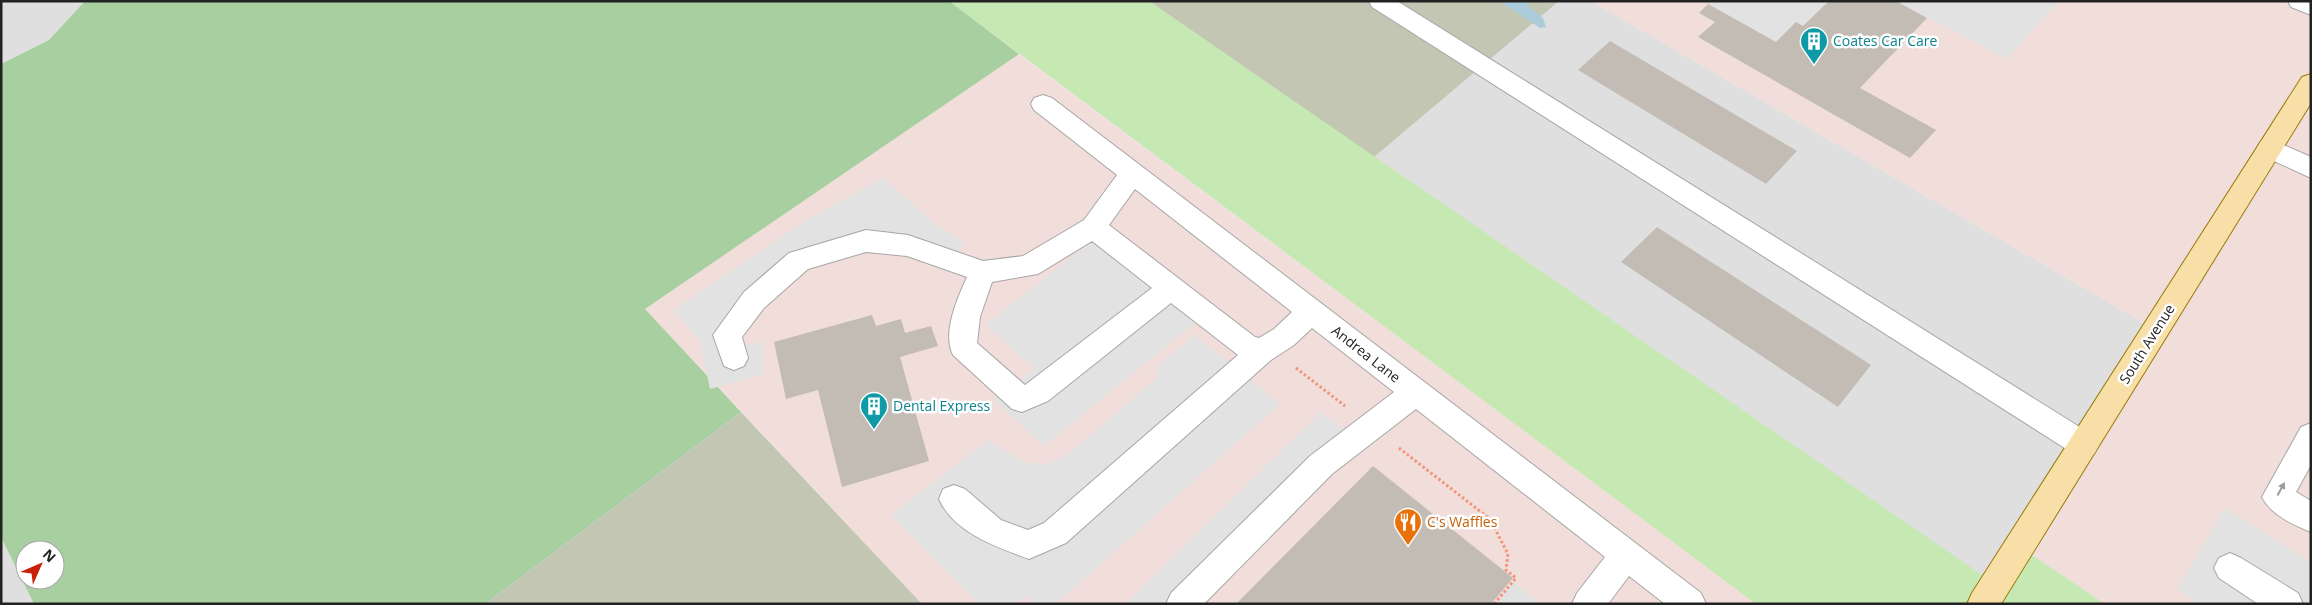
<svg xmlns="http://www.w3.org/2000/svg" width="2312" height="605" font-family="'Open Sans',sans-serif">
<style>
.residential{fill:#e0dfdf}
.commercial{fill:#f1ddd9}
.construction{fill:#c4c6b4}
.grass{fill:#c6e8b2}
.forest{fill:#a8cfa0;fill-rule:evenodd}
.parking{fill:#e2e2e2}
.water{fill:#acccdc}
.building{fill:#c2bcb5}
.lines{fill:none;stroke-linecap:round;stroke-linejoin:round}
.minor-casing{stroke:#a6a6a6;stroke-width:2}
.major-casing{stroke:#987a07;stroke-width:2}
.path{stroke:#f49377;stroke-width:3;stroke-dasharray:2.5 2.5;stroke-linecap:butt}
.minor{fill:#fff;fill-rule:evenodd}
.major{fill:#f8dfa7;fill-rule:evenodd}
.oneway{fill:#9c9c9c}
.labels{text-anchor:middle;stroke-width:5;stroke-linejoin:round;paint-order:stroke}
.culture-label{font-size:14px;fill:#0d838f;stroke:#fff;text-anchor:start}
.street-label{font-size:14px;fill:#222;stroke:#fff}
.food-label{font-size:14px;fill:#c56008;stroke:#fff;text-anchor:start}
</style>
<rect width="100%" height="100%" fill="#f1f0e9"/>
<!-- residential -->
<g class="residential">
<polygon points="1,1 85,1 49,40 1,64"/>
<polygon points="949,1 1591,1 2156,330 1983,604 1756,604"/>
<polygon points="1,537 34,604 1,604"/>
</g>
<!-- commercial -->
<g class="commercial">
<polygon points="1591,1 2311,1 2311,604 2105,604 2020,547 2156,330"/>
<polygon points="1019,54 1756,604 922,604 645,309"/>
</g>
<!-- construction -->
<g class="construction">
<polygon points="1149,1 1559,1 1374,157"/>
<polygon points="741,412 922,604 485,604"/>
</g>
<!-- grass -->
<polygon class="grass" points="949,1 1149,1 1995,584 2020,547 2105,604 1756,604"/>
<!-- forest -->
<path class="forest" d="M85 1H949L1019 54 645 309 741 412 485 604H34L1 537V64L49 40ZM25 550H55V580H25Z"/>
<!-- parking -->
<g class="parking">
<polygon points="1703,1 1829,1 1803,26 1796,22 1776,42"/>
<polygon points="1896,1 2059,1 2007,59"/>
<polygon points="883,178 937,226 965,242 948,260 908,246 799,261 731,349 763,342 764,374 710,389 700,341 673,310 808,219"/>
<polygon points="1093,240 1195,323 1044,446 994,400 1034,368 985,325"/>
<polygon points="1195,335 1280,404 1056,604 1034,604 1026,596 1016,604 979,604 891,515 988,440 1024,462 1045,465 1067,455 1156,379 1159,364"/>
<polygon points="1321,412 1356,439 1183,604 1125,604"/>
<polygon points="2225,508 2311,562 2311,604 2199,604 2177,589"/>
<polygon points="1513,582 1541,604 1494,604"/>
</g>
<!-- water -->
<polygon class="water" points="1499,1 1528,1 1529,7 1543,18 1546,27 1540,28"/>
<!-- building -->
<g class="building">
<polygon points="1829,1 1896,1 1927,18 1860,88 1936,130 1910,158 1698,37 1715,22 1699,13 1708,4 1776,42 1796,22 1803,26"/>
<polygon points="1610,41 1797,151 1766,184 1578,70"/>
<polygon points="1657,227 1871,365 1838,407 1621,262"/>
<polygon points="872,315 876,326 901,319 905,333 931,326 938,346 900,357 929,461 842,487 818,390 786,399 774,342"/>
<polygon points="1373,466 1513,578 1491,604 1236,604"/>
</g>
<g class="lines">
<!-- minor casing -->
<g class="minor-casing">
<g id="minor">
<polygon points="1369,1 1397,1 2094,436 2099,445 2094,454 2084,458 2074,454 1372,7"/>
<polygon points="2288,1 2311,1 2311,15 2291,7"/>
<path d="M1043 95 1052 98 1701 593 1706 604H1665L1629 576 1608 604H1572L1577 593 1605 557 1416 409 1332 474 1204 604H1166L1171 593 1310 456 1394 392 1312 328 1294 345 1271 360 1066 543 1029 559C997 547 954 533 939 499L943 489 954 485 965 489 1001 520 1028 530 1044 523 1238 355 1171 303 1048 401 1022 412 1012 409 953 355C942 333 957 299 967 277L907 256 866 252 808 269 764 308 742 337 748 358 744 366 734 370 724 366 713 335 744 292 789 253 866 230 908 235 983 261 1023 256 1084 220 1117 175 1034 110 1031 104 1034 98ZM1135 189 1292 312 1274 329 1259 338 1255 337 1109 225ZM1092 241 1152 288 1025 385 977 343 980 317 992 282 1038 274Z"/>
<polygon points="2270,139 2311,157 2311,178 2261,155 2257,148 2261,141"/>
<path d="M2311 423V465L2296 492 2311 501V532C2293 525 2270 514 2262 497L2301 427Z"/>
<polygon points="2230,553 2241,558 2298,593 2303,604 2258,604 2219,578 2214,568 2219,558"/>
</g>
</g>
<!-- major casing -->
<g class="major-casing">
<polygon id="major" points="2311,74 2311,103 2001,604 1967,604 1972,593 2302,77"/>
</g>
<!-- path -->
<g class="path">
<polyline points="1296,368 1345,406"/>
<polyline points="1399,448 1490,519 1508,554 1506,570 1516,578 1494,604"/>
</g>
<!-- minor -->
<use href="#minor" class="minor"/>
<!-- major -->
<use href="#major" class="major"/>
</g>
<!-- one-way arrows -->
<defs><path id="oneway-solid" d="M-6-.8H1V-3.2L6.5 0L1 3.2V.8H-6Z" transform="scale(1.25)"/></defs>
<use class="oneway" href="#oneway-solid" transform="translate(2281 489) rotate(-61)"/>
<!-- icons -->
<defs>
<g id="building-pin" transform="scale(1.4375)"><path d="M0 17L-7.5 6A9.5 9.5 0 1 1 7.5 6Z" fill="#0f9aa8" stroke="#fff"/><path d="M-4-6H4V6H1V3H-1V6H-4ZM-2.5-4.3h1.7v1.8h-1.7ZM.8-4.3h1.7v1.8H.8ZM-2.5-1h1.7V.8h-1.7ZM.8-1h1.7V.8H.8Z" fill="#fff"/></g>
<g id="restaurant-pin" transform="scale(1.4375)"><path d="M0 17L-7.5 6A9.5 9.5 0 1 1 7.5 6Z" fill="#e8710a" stroke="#fff"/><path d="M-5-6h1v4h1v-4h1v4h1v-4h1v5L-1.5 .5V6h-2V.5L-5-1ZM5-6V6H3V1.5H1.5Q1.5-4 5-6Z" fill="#fff"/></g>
</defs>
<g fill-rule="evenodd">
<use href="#building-pin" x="1814" y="41"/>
<use href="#building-pin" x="874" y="406"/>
<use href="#restaurant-pin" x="1408" y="522"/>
</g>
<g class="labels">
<!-- culture labels -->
<g class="culture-label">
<text x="1833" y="46">Coates Car Care</text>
<text x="893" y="411">Dental Express</text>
</g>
<!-- street labels -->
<g class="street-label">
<text transform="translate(2147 344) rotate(-58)" y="5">South Avenue</text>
<text transform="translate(1366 354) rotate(38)" y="5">Andrea Lane</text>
</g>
<!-- food labels -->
<g class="food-label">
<text x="1427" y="527">C's Waffles</text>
</g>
</g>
<!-- border -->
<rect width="2312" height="605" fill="none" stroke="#222222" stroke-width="5"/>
<!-- north arrow -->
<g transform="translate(40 565) rotate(45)"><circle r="24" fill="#ffffff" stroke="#a7a7a7"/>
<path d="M0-4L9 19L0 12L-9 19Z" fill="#ca2009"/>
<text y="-8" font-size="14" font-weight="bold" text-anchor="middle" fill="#222222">N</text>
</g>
</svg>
